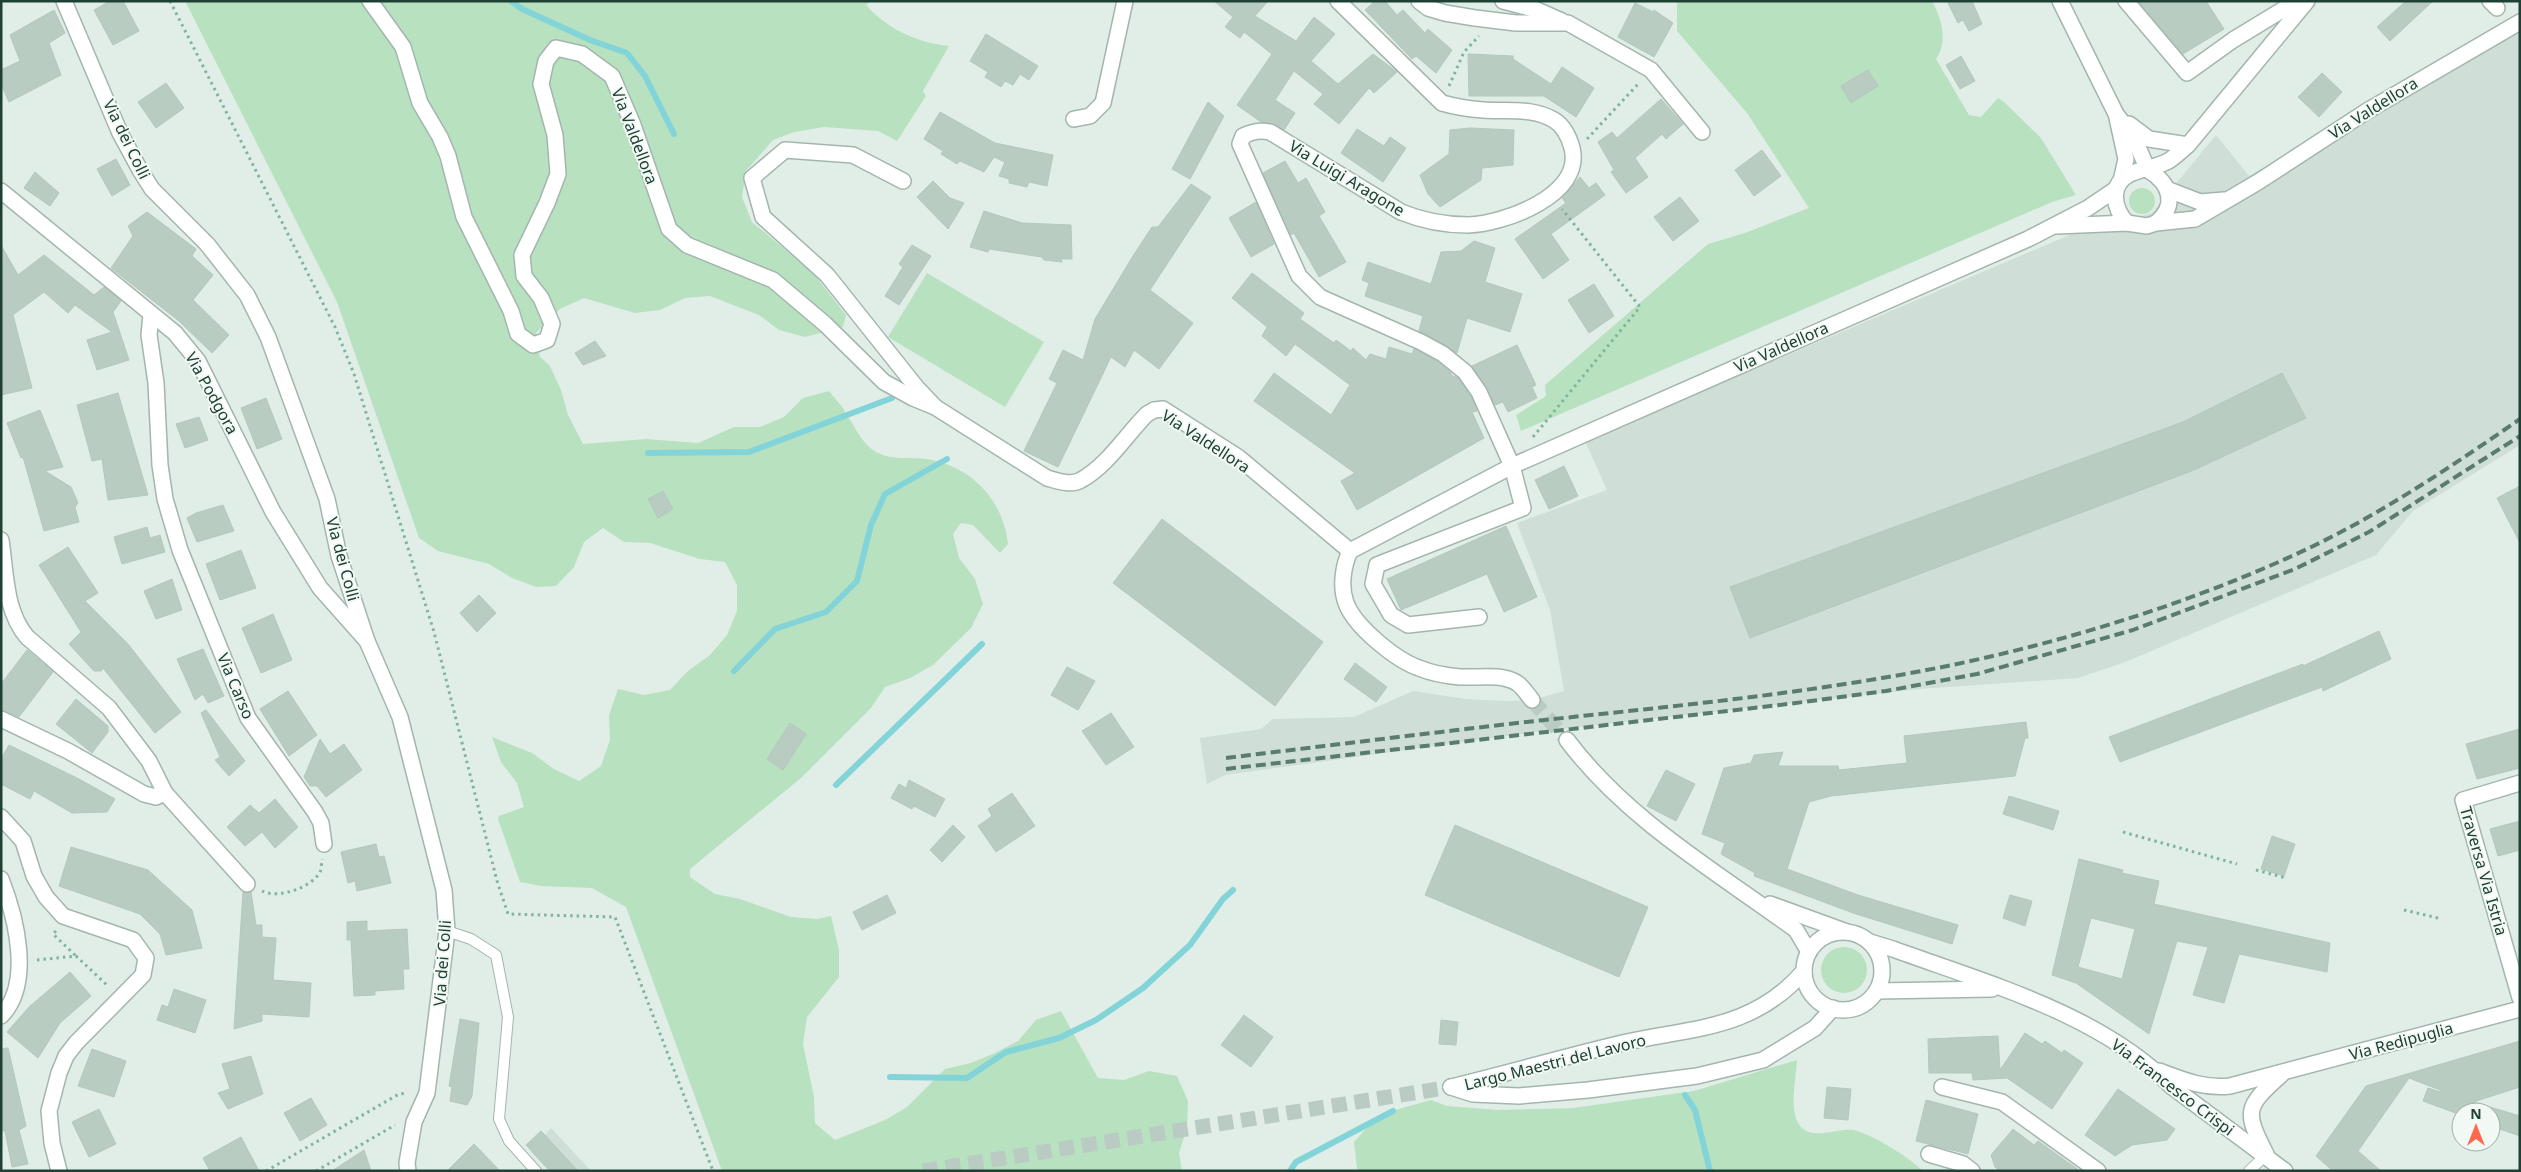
<svg xmlns="http://www.w3.org/2000/svg" width="2521" height="1172" font-family="'Noto Sans',sans-serif">
<style>
.built{fill:#cfded6}
.green{fill:#b8e1bf}
.lines{fill:none;stroke-linecap:round;stroke-linejoin:round}
.stream{stroke:#83d4d9;stroke-width:6}
.building{fill:#b9ccc2;stroke:#b3c8bd;fill-rule:evenodd}
.minor-tunnel{stroke:#bacbc3;stroke-width:15;stroke-dasharray:15 8;stroke-linecap:butt}
.tertiary-tunnel{stroke:#bacbc3;stroke-width:15;stroke-dasharray:15 8;stroke-linecap:butt}
.service-casing{stroke:#a3b6ae;stroke-width:12}
.minor-casing{stroke:#a3b6ae;stroke-width:18}
.tertiary-casing{stroke:#a3b6ae;stroke-width:18}
.path{stroke:#7eb59e;stroke-width:3;stroke-dasharray:2.5 4;stroke-linecap:butt}
.service{stroke:#fff;stroke-width:10}
.minor{stroke:#fff;stroke-width:15}
.tertiary{stroke:#fff;stroke-width:15}
.rail{stroke:#5a7c6f;stroke-width:4;stroke-dasharray:10 5;stroke-linecap:butt}
.labels{text-anchor:middle;stroke-width:4;stroke-linejoin:round;paint-order:stroke}
.street-label{font-size:16px;fill:#1f4034;stroke:#f2f9f5}
</style>
<rect width="100%" height="100%" fill="#e1eee7"/>
<!-- built -->
<g class="built">
<polygon points="2520,19 2520,445 2413,511 2376,555 2128,661 2078,678 1919,689 1551,730 1225,775 1207,784 1200,738 1261,729 1273,719 1354,717 1413,691 1466,699 1505,701 1532,700 1564,691 1550,610 1517,523 1607,490 1585,441 2093,225 2130,219 2152,213 2216,135 2249,176"/>
<polygon points="551,1128 591,1171 549,1171 531,1152"/>
</g>
<!-- green -->
<g class="green">
<path d="M185 1H872L866 5C887 29 918 43 949 46L923 91 926 96 897 141 878 131 824 127 794 132 773 140 746 171 742 197 752 222 813 273 846 315 843 327 805 337 779 330 759 315 710 296 685 298 660 310 635 313 584 298 560 309 536 333 540 357 550 366 561 390 568 415 583 444 646 439 698 443 734 427H760L784 417 803 398 829 391C834 398 841 404 845 412 855 426 862 445 878 453 894 461 915 456 932 460 974 469 1003 501 1008 544L1000 553 973 525 961 523 953 534 959 558 975 579 983 604 971 628 933 665 910 678 885 687 871 708 801 778 690 869V877L715 894 740 899 791 917 818 919 831 916 839 950V977L807 1017 803 1044 814 1097 815 1123 835 1140 885 1120 907 1107 945 1069 971 1063 995 1053 1018 1041 1036 1020 1061 1011 1098 1078 1124 1080 1149 1071 1177 1076 1188 1101 1187 1128 1179 1153 1182 1171H722L626 907 592 888 541 886 520 882 498 819 499 816 524 807 517 783 501 762 492 737 532 753 554 769 579 781 601 766 610 740 609 715 618 689 644 695 670 690 688 671 710 655 727 635 737 611V585L725 562 700 559 650 543 624 542 603 528 584 542 574 567 556 586 536 587 512 578 489 564 438 551 419 538 337 302Z"/>
<path d="M1677 1H1932C1942 19 1948 42 1936 59L1969 115 1981 117 1998 98 2004 102 2041 138 2076 195 2052 202 1521 431 1516 415 1546 396 1545 385 1708 244 1745 233 1809 208 1747 113 1677 31Z"/>
<circle cx="2142" cy="201" r="13"/>
<polygon points="927,273 1044,342 1005,407 888,337"/>
<circle cx="1844" cy="970" r="23"/>
<path d="M1797 1060C1796 1078 1790 1105 1797 1121 1808 1144 1836 1127 1854 1130 1872 1134 1910 1158 1923 1171H1358L1357 1168 1354 1142 1372 1122 1395 1110 1431 1100 1447 1106 1499 1110 1573 1108 1694 1091Z"/>
</g>
<g class="lines">
<!-- stream -->
<g class="stream">
<polyline points="511,1 522,9 590,40 627,53 645,76 674,134"/>
<polyline points="648,453 749,452 892,398"/>
<polyline points="734,671 775,629 826,612 857,581 871,525 885,494 947,459"/>
<polyline points="836,785 982,644"/>
<polyline points="890,1077 967,1078 1006,1052 1059,1038 1096,1020 1143,988 1190,945 1223,899 1233,890"/>
<polyline points="1685,1095 1695,1110 1710,1171"/>
<polyline points="1290,1171 1296,1162 1393,1111"/>
</g>
</g>
<!-- building -->
<g class="building">
<polygon points="110,1 123,1 139,31 113,45 94,10"/>
<polygon points="1214,1 1268,1 1255,16 1296,41 1314,17 1335,34 1311,61 1338,84 1373,54 1397,72 1374,93 1369,88 1339,124 1314,104 1323,94 1294,71 1275,100 1295,113 1284,130 1272,123 1261,122 1237,105 1272,54 1244,32 1240,38 1225,27 1233,17"/>
<polygon points="1375,1 1385,1 1397,15 1403,10 1425,33 1428,29 1452,50 1436,73 1416,56 1412,59 1365,10"/>
<polygon points="1947,1 1972,1 1982,24 1969,31 1963,20 1958,23"/>
<polygon points="2138,1 2206,1 2224,29 2183,54"/>
<polygon points="2406,1 2433,1 2390,41 2377,27"/>
<polygon points="1635,3 1653,12 1654,10 1673,23 1654,57 1618,37"/>
<polygon points="54,10 65,33 49,43 61,75 9,102 1,84 1,70 20,61 10,35"/>
<polygon points="986,34 1038,66 1029,80 1020,74 1013,85 1005,81 1001,87 985,77 988,72 970,61"/>
<polygon points="1468,54 1513,56 1513,59 1551,84 1562,67 1594,88 1576,117 1544,96 1469,96"/>
<polygon points="1961,56 1975,81 1960,89 1946,65"/>
<polygon points="1868,70 1878,86 1851,103 1841,86"/>
<polygon points="2322,73 2342,92 2319,117 2298,97"/>
<polygon points="166,83 184,108 156,128 138,102"/>
<polygon points="1661,99 1683,124 1666,139 1662,134 1635,158 1648,177 1626,193 1611,172 1614,170 1598,142 1612,132 1617,138"/>
<polygon points="1208,102 1224,116 1190,179 1172,169"/>
<polygon points="940,112 995,143 1053,155 1047,186 1029,182 1027,187 1009,183 1009,179 999,176 1005,162 994,157 984,172 960,161 957,164 941,154 943,151 924,139"/>
<polygon points="1470,128 1514,130 1513,165 1482,168 1481,180 1440,207 1428,194 1420,175 1449,154 1450,130"/>
<polygon points="1357,129 1384,146 1390,137 1406,148 1383,182 1341,153"/>
<polygon points="1762,150 1781,176 1754,196 1735,170"/>
<polygon points="116,159 130,185 112,196 97,169"/>
<polygon points="1285,161 1298,183 1306,178 1325,212 1319,216 1346,262 1319,277 1294,233 1291,235 1263,173"/>
<polygon points="35,172 59,193 50,206 24,188"/>
<polygon points="1580,177 1589,188 1596,183 1605,195 1551,234 1569,260 1543,279 1515,239 1566,203 1562,198"/>
<polygon points="933,181 950,198 964,203 948,229 917,197"/>
<polygon points="1191,184 1211,197 1150,290 1193,323 1159,369 1134,350 1125,367 1111,357 1058,467 1024,451 1057,383 1049,379 1063,350 1083,360 1095,319 1133,256 1152,227 1158,227"/>
<polygon points="1680,197 1699,221 1673,241 1654,217"/>
<polygon points="1256,202 1274,244 1251,257 1229,218"/>
<polygon points="984,211 1022,223 1071,225 1072,259 1061,259 1062,262 1044,260 1042,257 989,249 988,252 970,247"/>
<polygon points="147,212 196,249 192,256 213,275 193,300 229,335 212,353 179,321 111,268 133,236 128,226"/>
<polygon points="1474,241 1495,248 1485,282 1522,294 1510,332 1467,318 1457,353 1419,331 1423,316 1365,296 1369,283 1362,280 1368,262 1431,284 1441,252 1461,251"/>
<polygon points="1,245 18,275 44,255 94,295 104,287 121,301 113,312 129,360 97,370 87,340 112,332 75,305 68,313 44,292 13,315 32,388 1,395"/>
<polygon points="912,245 931,256 899,305 885,296 903,267 899,264"/>
<polygon points="1252,273 1304,313 1300,319 1334,343 1336,340 1351,351 1353,348 1366,360 1370,354 1386,359 1389,347 1412,354 1414,349 1438,362 1451,373 1451,375 1458,378 1471,397 1477,411 1472,412 1484,438 1357,510 1341,481 1355,473 1254,401 1274,373 1331,415 1350,385 1295,344 1286,356 1262,336 1267,327 1232,298"/>
<polygon points="1594,284 1614,316 1589,333 1568,300"/>
<polygon points="595,341 606,356 583,365 575,353"/>
<polygon points="1517,345 1536,385 1532,387 1537,398 1508,412 1503,402 1495,405 1487,387 1472,366"/>
<polygon points="2282,373 2306,418 2194,470 1750,638 1730,587 2183,422"/>
<polygon points="118,393 148,495 108,500 102,459 92,461 77,405"/>
<polygon points="266,398 282,439 257,449 241,408"/>
<polygon points="40,410 63,467 45,471 71,487 78,503 75,507 79,522 44,531 23,457 21,458 7,423"/>
<polygon points="199,417 208,440 185,448 176,424"/>
<polygon points="1564,466 1578,496 1549,509 1535,480"/>
<polygon points="2520,486 2520,543 2497,498"/>
<polygon points="663,491 673,509 658,518 648,499"/>
<polygon points="223,505 234,531 197,542 187,518 196,513"/>
<polygon points="1162,519 1323,642 1275,706 1113,583"/>
<polygon points="1506,526 1537,597 1504,612 1487,574 1401,610 1387,579"/>
<polygon points="147,527 150,538 160,535 165,552 122,564 114,537"/>
<polygon points="68,547 98,593 85,601 128,644 181,712 155,733 103,668 101,671 94,671 69,644 81,632 39,565"/>
<polygon points="241,550 256,588 220,600 206,564"/>
<polygon points="172,579 182,610 156,619 144,591"/>
<polygon points="479,595 496,613 477,632 460,613"/>
<polygon points="273,614 292,660 261,673 242,628"/>
<polygon points="2379,631 2391,659 2323,691 2322,687 2120,762 2109,737 2303,664 2303,666"/>
<polygon points="203,649 224,696 208,703 203,694 195,700 177,659"/>
<polygon points="27,650 53,672 19,717 1,709 1,684"/>
<polygon points="1355,663 1387,687 1376,702 1344,679"/>
<polygon points="1067,667 1095,681 1078,710 1051,695"/>
<polygon points="288,691 317,735 289,756 260,709"/>
<polygon points="76,699 108,726 108,732 92,753 56,724"/>
<polygon points="206,710 245,761 229,776 215,760 220,757 201,713"/>
<polygon points="1111,713 1134,747 1106,765 1082,731"/>
<polygon points="2026,722 2028,738 2025,738 2015,776 1831,796 1809,802 1787,869 1858,895 1958,925 1952,944 1853,913 1754,876 1755,873 1721,854 1725,843 1702,834 1724,768 1751,763 1754,755 1783,752 1778,766 1838,766 1839,770 1907,763 1904,736"/>
<polygon points="790,723 806,734 783,770 767,759"/>
<polygon points="2520,729 2520,768 2477,779 2466,744"/>
<polygon points="320,739 330,754 344,744 362,770 326,797 317,786 310,786 304,777"/>
<polygon points="9,745 77,778 115,799 107,812 72,813 34,791 30,799 1,784 1,759"/>
<polygon points="1666,770 1695,784 1676,821 1647,806"/>
<polygon points="909,780 945,799 935,817 914,806 912,809 891,798 899,784 906,788"/>
<polygon points="1012,793 1035,826 996,852 978,826 992,816 988,809"/>
<polygon points="2009,796 2059,811 2053,830 2003,814"/>
<polygon points="275,799 298,827 275,848 262,832 245,846 227,827 250,805 259,813"/>
<polygon points="2520,821 2520,850 2498,856 2490,829"/>
<polygon points="953,825 965,837 942,862 930,850"/>
<polygon points="1455,825 1648,907 1619,977 1425,895"/>
<polygon points="2272,836 2295,844 2284,876 2261,869"/>
<polygon points="376,844 379,857 384,856 391,883 357,891 355,881 348,883 341,852"/>
<polygon points="71,847 148,870 192,910 202,948 166,955 160,934 140,914 59,886"/>
<path d="M2079 859 2123 870 2122 873 2159 881 2154 904 2330 943 2327 972 2239 954 2224 1003 2193 995 2208 947 2177 941 2149 1034 2076 983 2052 975ZM2091 918 2135 929 2122 979 2078 967Z"/>
<polygon points="243,892 251,892 256,925 262,925 262,937 276,938 273,980 311,983 309,1017 262,1014 262,1021 234,1029"/>
<polygon points="887,895 896,913 862,930 853,912"/>
<polygon points="2010,895 2032,901 2025,926 2003,918"/>
<polygon points="367,921 367,931 407,929 409,969 403,969 404,989 375,991 375,995 354,996 351,940 347,940 347,922"/>
<polygon points="70,972 91,996 60,1023 38,1058 7,1032 29,1007"/>
<polygon points="174,989 206,1000 195,1033 157,1020 162,1005 168,1007"/>
<polygon points="1244,1015 1273,1037 1251,1067 1221,1045"/>
<polygon points="460,1019 479,1023 472,1096 467,1105 450,1101 452,1087 449,1086"/>
<polygon points="1441,1020 1458,1022 1456,1045 1439,1044"/>
<polygon points="2025,1033 2042,1044 2045,1041 2062,1053 2064,1050 2083,1063 2052,1109 2007,1078 1973,1080 1972,1073 1929,1073 1928,1039 1998,1036 2000,1070"/>
<polygon points="2520,1041 2520,1087 2473,1102 2520,1116 2520,1136 2491,1126 2491,1112 2461,1112 2461,1115 2423,1101 2428,1088 2440,1092 2440,1090 2409,1078 2358,1151 2381,1171 2333,1171 2316,1156 2366,1086"/>
<polygon points="8,1048 26,1126 19,1130 28,1164 12,1167 5,1131 1,1131 1,1049"/>
<polygon points="92,1049 126,1061 114,1097 78,1086"/>
<polygon points="251,1056 263,1094 228,1109 218,1093 230,1089 222,1064"/>
<polygon points="1827,1087 1851,1089 1848,1120 1824,1118"/>
<polygon points="2118,1089 2175,1129 2167,1140 2132,1145 2115,1156 2085,1135"/>
<polygon points="311,1098 327,1125 300,1141 284,1113"/>
<polygon points="1926,1100 1978,1114 1968,1154 1916,1141"/>
<polygon points="99,1109 116,1144 89,1157 72,1122"/>
<polygon points="2013,1129 2034,1145 2038,1141 2080,1171 2000,1171 1995,1167 1991,1155"/>
<polygon points="541,1131 578,1171 550,1171 526,1145"/>
<polygon points="241,1137 259,1171 210,1171 203,1158"/>
<polygon points="474,1144 500,1171 447,1171"/>
<polygon points="364,1150 371,1171 332,1171"/>
</g>
<g class="lines">
<!-- minor-tunnel -->
<polyline class="minor-tunnel" points="1532,700 1567,740"/>
<!-- tertiary-tunnel -->
<polyline class="tertiary-tunnel" points="923,1171 1451,1087"/>
<!-- service casing -->
<g class="service-casing">
<g id="service">
<polyline points="447,931 471,939 496,955 508,1017 499,1119 509,1141 536,1171"/>
<polyline points="2249,1171 2266,1155"/>
</g>
</g>
<!-- minor casing -->
<g class="minor-casing">
<g id="minor">
<polyline points="370,1 403,47 420,103 440,137 448,156 464,217 511,311 518,334 533,345 547,340 552,324 541,298 524,276 522,255 547,203 558,174 555,135 541,84 546,61 556,48 582,54 612,76 633,125 669,229 687,245 773,280 825,324 884,382 913,398 935,407"/>
<path d="M1338 1 1442 103C1456 107 1469 109 1483 110 1508 112 1532 107 1554 120 1564 126 1569 137 1572 148 1584 195 1504 224 1468 225 1444 225 1423 221 1401 212L1270 132C1260 130 1253 131 1243 136L1240 144 1299 276 1320 297 1421 342 1443 354 1465 372 1479 392 1512 466 1523 508 1377 565 1373 584 1391 615 1408 625 1479 617"/>
<polyline points="1419,1 1428,8 1445,13 1475,18 1516,23 1568,23 1651,70 1702,132"/>
<polyline points="1503,1 1537,10 1562,21"/>
<polyline points="2060,1 2116,114 2134,138 2148,170"/>
<polyline points="2126,1 2187,73 2233,40 2297,1"/>
<polyline points="2490,1 2497,8"/>
<polyline points="2117,118 2126,159 2121,181"/>
<polyline points="1074,119 1090,116 1103,103 1125,1"/>
<polyline points="2129,124 2149,139 2188,145"/>
<path d="M2148 170C2170 183 2178 205 2156 223"/>
<path d="M903 181 853 155 785 150 752 178 763 217 827 275 917 388 935 407 1047 478C1058 481 1071 486 1081 480 1107 466 1126 435 1147 414L1154 410 1163 409 1238 457 1350 551"/>
<polyline points="2169,190 2200,202 2224,200"/>
<polyline points="1,191 175,333 198,361 273,512 320,588 367,641"/>
<path d="M2127 223C2114 209 2108 185 2130 174 2143 168 2157 168 2170 160 2176 156 2182 150 2188 145L2307 1"/>
<polyline points="2057,226 2127,223 2147,226 2156,223 2195,219 2258,182 2367,111 2520,22"/>
<polyline points="151,315 149,335 156,383 160,465 165,499 180,550 248,718 315,812 321,823 324,844"/>
<path d="M1 540C6 574 5 611 27 637L109 708 149 761 165 793 156 797 144 794 68 751 1 719"/>
<path d="M1532 700C1527 694 1523 687 1517 683 1501 673 1478 678 1460 677 1448 676 1431 673 1419 668 1396 660 1355 627 1346 603 1340 587 1343 566 1350 551L1512 466 2028 239 2088 208 2116 189"/>
<path d="M1567 740C1627 820 1717 872 1796 930L1809 952"/>
<polyline points="2520,783 2463,800 2520,998"/>
<polyline points="165,793 247,884"/>
<polyline points="1,817 23,841 34,876 46,897 63,916 133,940 146,958 143,975 76,1043 66,1056 59,1073 49,1111 52,1143 59,1171"/>
<path d="M1 879C16 917 33 984 1 1016"/>
<polyline points="1770,904 1847,932"/>
<polyline points="1942,1087 2002,1102 2098,1171"/>
<polyline points="1929,1154 1963,1164 1972,1171"/>
</g>
</g>
<!-- tertiary casing -->
<g class="tertiary-casing">
<g id="tertiary">
<polyline points="64,1 120,133 140,170 152,189 207,244 247,295 268,337 327,499 339,556 367,641 400,717 444,890 447,931 427,1093 414,1122 407,1163 408,1171"/>
<circle cx="1843" cy="971" r="39"/>
<path d="M1870 942 1893 949C1986 983 2100 1014 2171 1086L2285 1171"/>
<polyline points="1877,991 1992,989"/>
<path d="M2159 1071C2183 1080 2204 1089 2230 1086L2520 1009"/>
<polyline points="1451,1087 1473,1094 1519,1096 1588,1090 1697,1076 1763,1060 1815,1028 1833,1008"/>
<path d="M1451 1087C1504 1074 1557 1059 1610 1046 1683 1027 1750 1034 1804 971"/>
<path d="M2266 1154C2244 1111 2245 1107 2281 1075"/>
</g>
</g>
<!-- path -->
<g class="path">
<polyline points="170,1 335,327 354,374 434,632 497,881 508,914 615,917 713,1171"/>
<polyline points="1449,86 1464,52 1479,36"/>
<polyline points="1587,139 1639,83"/>
<polyline points="1533,437 1640,307 1562,209"/>
<polyline points="2123,832 2237,864"/>
<polyline points="2256,870 2286,878"/>
<path d="M262 891C278 899 311 888 320 872 322 869 321 863 322 859"/>
<polyline points="2404,910 2442,919"/>
<polyline points="56,931 53,934 76,956"/>
<polyline points="37,960 76,956 108,986"/>
<polyline points="266,1171 399,1094 407,1093"/>
<polyline points="316,1171 395,1125"/>
</g>
<!-- service -->
<use href="#service" class="service"/>
<!-- minor -->
<use href="#minor" class="minor"/>
<!-- tertiary -->
<use href="#tertiary" class="tertiary"/>
<!-- rail -->
<g class="rail">
<path d="M1226 758C1332 745 1438 732 1544 720 1657 708 1770 697 1882 678 2017 656 2167 613 2292 556 2372 520 2448 469 2520 419"/>
<polyline points="1226,769 1788,704 1886,691 1977,674 2133,630 2295,569 2369,532 2520,436"/>
</g>
</g>
<g class="labels">
<!-- street labels -->
<g class="street-label">
<text transform="translate(2373 108) rotate(-32)" y="6">Via Valdellora</text>
<text transform="translate(635 136) rotate(69)" y="6">Via Valdellora</text>
<text transform="translate(127 139) rotate(64)" y="6">Via dei Colli</text>
<text transform="translate(1347 178) rotate(31)" y="6">Via Luigi Aragone</text>
<text transform="translate(1781 347) rotate(-24)" y="6">Via Valdellora</text>
<text transform="translate(212 393) rotate(61)" y="6">Via Podgora</text>
<text transform="translate(1206 441) rotate(33)" y="6">Via Valdellora</text>
<text transform="translate(343 559) rotate(75)" y="6">Via dei Colli</text>
<text transform="translate(236 686) rotate(67)" y="6">Via Carso</text>
<text transform="translate(2484 871) rotate(74)" y="6">Traversa Via Istria</text>
<text transform="translate(442 963) rotate(-86)" y="6">Via dei Colli</text>
<text transform="translate(2401 1041) rotate(-15)" y="6">Via Redipuglia</text>
<text transform="translate(1555 1062) rotate(-14)" y="6">Largo Maestri del Lavoro</text>
<text transform="translate(2173 1087) rotate(37)" y="6">Via Francesco Crispi</text>
</g>
</g>
<!-- border -->
<rect width="2521" height="1172" fill="none" stroke="#1f4034" stroke-width="5"/>
<!-- north arrow -->
<g transform="translate(2476 1127)"><circle r="24" fill="#f2f9f5" stroke="#9eafa8"/>
<path d="M0-4L9 19L0 12L-9 19Z" fill="#ff684e"/>
<text y="-8" font-size="14" font-weight="bold" text-anchor="middle" fill="#1f4034">N</text>
</g>
</svg>
